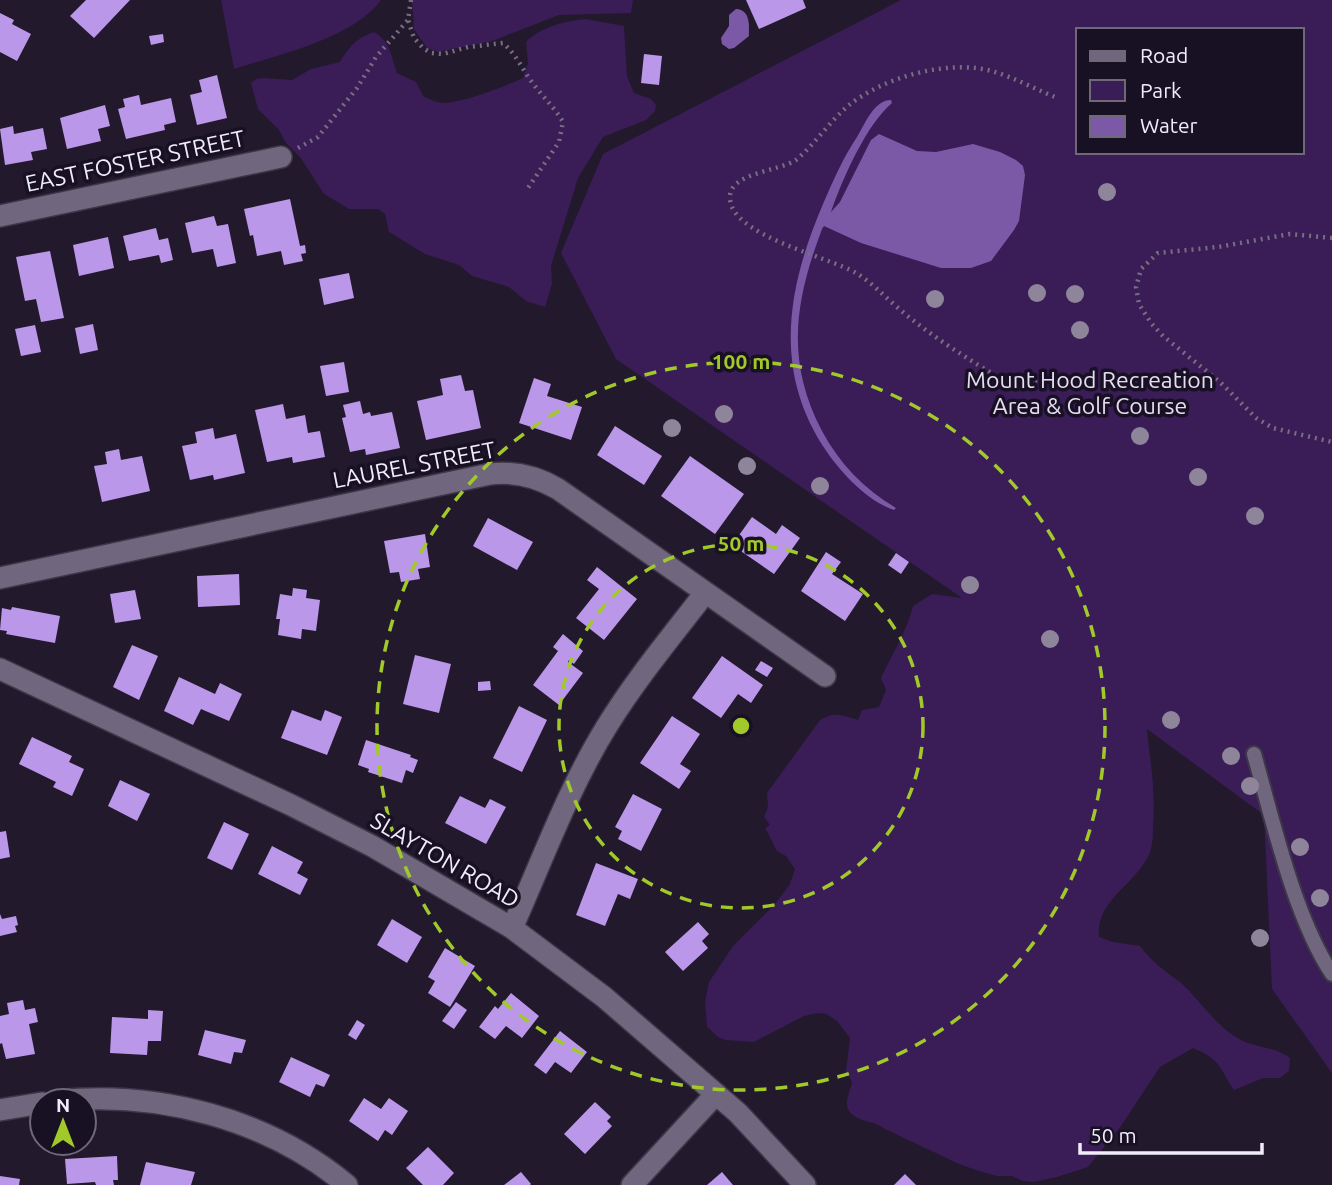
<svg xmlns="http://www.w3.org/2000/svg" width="1332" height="1185" font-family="Ubuntu,sans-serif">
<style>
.green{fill:#3a1c57;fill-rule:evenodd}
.water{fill:#7c59a6}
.building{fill:#bb97ea}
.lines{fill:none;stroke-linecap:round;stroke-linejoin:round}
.lane-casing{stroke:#3e3747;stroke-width:18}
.street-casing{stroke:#3e3747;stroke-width:24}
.path{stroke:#776f81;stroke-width:4.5;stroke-dasharray:2 5;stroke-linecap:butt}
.lane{stroke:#70677f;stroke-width:14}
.street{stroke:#70677f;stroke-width:21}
.tree{fill:#8e859a}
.ring{fill:none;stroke:#a1c92a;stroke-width:3.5;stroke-dasharray:12 9}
.labels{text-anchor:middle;stroke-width:7;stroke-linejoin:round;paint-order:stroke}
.street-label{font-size:23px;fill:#f1ecfa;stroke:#181023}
.park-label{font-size:23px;fill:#e6ddf3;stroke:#181023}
.centre{fill:#a1c92a;stroke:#181023;stroke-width:3.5}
.ring-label{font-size:21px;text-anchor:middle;font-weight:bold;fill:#a1c92a;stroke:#181023;stroke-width:7;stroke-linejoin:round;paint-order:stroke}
</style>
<rect width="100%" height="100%" fill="#22192d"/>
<!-- green -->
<g class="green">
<path d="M221 0H381C354 38 278 55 234 69Z"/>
<polygon points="412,0 633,0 631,13 559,15 492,41 438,52 427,48 414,29"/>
<path d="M901 0H1332V1073L1272 989 1264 815 1147 729C1150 762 1156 791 1153 825 1153 835 1153 843 1150 852 1138 884 1095 899 1099 937L1113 942 1140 946C1154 964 1163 969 1180 982 1199 999 1216 1026 1239 1039 1255 1048 1274 1046 1290 1058L1289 1071 1280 1078H1263L1234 1090C1219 1068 1222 1060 1193 1048L1160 1067 1121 1126 1088 1167 1057 1177 1034 1182 1023 1181 1012 1176H997L979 1171 959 1164 885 1129C875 1120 849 1122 847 1105 846 1099 851 1088 852 1082L846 1071 850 1038 838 1022 827 1014 818 1013 804 1016 754 1042 726 1040 718 1037 707 1027 705 1002 709 982 733 946 775 904 790 884 795 869 786 856 777 851 765 828 770 825 764 817 768 807 767 793 820 720C835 711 842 715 858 720L862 710 879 707 886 690 881 678C892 654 907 631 913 606L932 594 962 598 616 359 561 253 603 154ZM1078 30H1302V152H1078Z"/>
<path d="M585 19 624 26 627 76 634 93 651 99 656 105 655 111 646 120 603 137 578 178 551 266 552 284 545 307 526 301 509 287 472 276 459 265 425 254 389 232 385 214 378 209H349L324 194 300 157 286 143 279 130 258 109 251 83 256 79 264 78 292 80 311 69 340 62C350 46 356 38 374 32 391 42 391 56 397 73L416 82 424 97C432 100 438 103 446 103 463 102 507 86 523 78L528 63 526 42C540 27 566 21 585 19Z"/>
</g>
<!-- water -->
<g class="water">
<path d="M736 9C751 10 749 26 749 36L734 48 729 49 722 44 721 38 729 26V15Z"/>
<path d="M891 100 892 103C866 125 842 180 831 212L840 202 871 140 879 134 917 151 936 152 973 144 1000 152 1016 160 1023 166 1025 175 1019 221 1014 230 991 261 971 268H941L861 243 824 226 822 229C795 301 785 360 822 431 839 463 864 489 896 508L894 510C869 502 842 474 827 452 772 372 787 288 823 204 833 181 843 158 857 137 865 124 874 100 891 100Z"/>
</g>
<!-- building -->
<g class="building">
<polygon points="86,0 130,0 94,38 70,16"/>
<polygon points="746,0 803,0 806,8 759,29"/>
<polygon points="0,13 14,20 12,24 31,34 17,61 0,52"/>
<polygon points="163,34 164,42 151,45 149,36"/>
<polygon points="644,54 662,56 659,85 641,83"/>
<polygon points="217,75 227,118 197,125 190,95 202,92 199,80"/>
<polygon points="139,95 141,105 171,98 176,122 164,125 165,130 126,139 118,109 125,107 123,99"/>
<polygon points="105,105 110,126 98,129 101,141 67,149 60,118"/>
<polygon points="13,126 14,134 43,128 47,149 31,152 33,160 5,165 0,129"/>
<polygon points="290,199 300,246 305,245 306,253 301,254 303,261 284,265 281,251 257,256 253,235 250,236 244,209"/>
<polygon points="214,216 217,226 228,224 236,263 217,267 213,249 192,253 185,223"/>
<polygon points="156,228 159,240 168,238 173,260 161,263 159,255 129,261 123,236"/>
<polygon points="108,237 114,268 79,276 73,245"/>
<polygon points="50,251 64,318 41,322 36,299 25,301 16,257"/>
<polygon points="349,273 354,298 324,305 319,279"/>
<polygon points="93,324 98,350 80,354 75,328"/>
<polygon points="35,325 41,352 21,356 15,329"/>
<polygon points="344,362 349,392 326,396 320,366"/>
<polygon points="461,375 465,391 473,390 481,428 426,440 417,401 443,395 440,379"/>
<polygon points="534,378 551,384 547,396 582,407 571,440 519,423"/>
<polygon points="360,401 363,414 370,412 371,416 392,412 400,448 366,455 365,449 350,452 342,418 346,417 343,405"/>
<polygon points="283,404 286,419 305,415 308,433 320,431 325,457 293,463 292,457 267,462 255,410"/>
<polygon points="615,426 662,456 644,485 597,455"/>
<polygon points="213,428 215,439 236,434 245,473 214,480 213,475 190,480 182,446 197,443 195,432"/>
<polygon points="119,449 121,460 142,456 150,491 102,502 94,466 107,464 105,452"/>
<polygon points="690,456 744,494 715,534 661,496"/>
<polygon points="752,517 776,534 782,525 800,538 774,574 732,545"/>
<polygon points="488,518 533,542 517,570 473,546"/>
<polygon points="425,534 430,567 418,569 420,579 401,582 399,572 390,573 384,541"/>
<polygon points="826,552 841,562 832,574 863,594 845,621 801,591"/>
<polygon points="896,553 909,562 901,574 888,565"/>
<polygon points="597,567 637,599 604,640 576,618 599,589 587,580"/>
<polygon points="239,574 240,605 198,607 197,576"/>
<polygon points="293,588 307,590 306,598 320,600 316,631 302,629 301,639 278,635 280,619 276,619 280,594 292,596"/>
<polygon points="135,590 141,619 115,623 110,594"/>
<polygon points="12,607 60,616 55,643 6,634 7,631 0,630 2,608 11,610"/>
<polygon points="563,634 583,651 574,664 569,660 568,662 583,673 559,705 533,685 558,651 553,647"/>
<polygon points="132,645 158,656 139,700 113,687"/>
<polygon points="415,655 451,664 439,713 403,704"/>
<polygon points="722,656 763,685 751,703 738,694 721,718 692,698"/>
<polygon points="761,661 773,668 767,677 755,670"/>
<polygon points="179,677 215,694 220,683 242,694 229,721 201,709 193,725 164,711"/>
<polygon points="490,681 491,690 478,691 478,682"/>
<polygon points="519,706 547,720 522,772 493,758"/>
<polygon points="292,710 321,721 325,710 342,717 327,755 281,738"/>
<polygon points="672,716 700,734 680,764 691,771 679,789 640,763"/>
<polygon points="32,737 72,756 69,762 84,769 72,796 53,787 56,782 19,764"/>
<polygon points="366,740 411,755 410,757 418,760 413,773 406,770 402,783 368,772 369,769 358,765"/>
<polygon points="120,780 150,794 137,821 108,806"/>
<polygon points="633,794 662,809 641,851 618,839 622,831 615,827"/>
<polygon points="460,796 485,808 490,799 506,807 486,844 445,823"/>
<polygon points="224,822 249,834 232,870 207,858"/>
<polygon points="6,831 10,857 0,859 0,832"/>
<polygon points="272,846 303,862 297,873 308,879 300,895 258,874"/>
<polygon points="596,863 638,879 630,899 618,894 605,926 576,915"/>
<polygon points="0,914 2,919 16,916 18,925 15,926 17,932 0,936"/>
<polygon points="392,919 422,937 407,963 377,945"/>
<polygon points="698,922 709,934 702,941 708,948 683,971 665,952"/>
<polygon points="445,948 475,966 450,1007 428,993 435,981 428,977"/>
<polygon points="511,993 539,1016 522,1038 506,1026 495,1039 479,1027 495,1006 498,1009"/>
<polygon points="23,1000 25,1010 35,1008 38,1022 29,1024 35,1054 6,1059 2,1043 0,1044 0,1016 9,1014 7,1003"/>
<polygon points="456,1002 467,1010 454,1029 442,1021"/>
<polygon points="148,1010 163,1011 161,1041 148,1041 147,1055 110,1053 112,1017 148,1019"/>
<polygon points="357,1020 365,1025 356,1040 348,1035"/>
<polygon points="205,1030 246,1040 242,1053 234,1052 231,1064 198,1055"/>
<polygon points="560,1031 587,1052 571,1073 555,1062 546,1074 534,1065"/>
<polygon points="291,1057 330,1075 324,1087 316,1084 310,1097 279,1082"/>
<polygon points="364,1098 381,1109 389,1098 408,1111 392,1135 385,1130 378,1141 349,1121"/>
<polygon points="595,1102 611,1117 607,1121 612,1126 585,1154 564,1134"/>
<polygon points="428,1147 454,1173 443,1185 423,1185 406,1168"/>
<polygon points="117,1156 118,1180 113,1180 114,1185 96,1185 95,1182 67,1184 65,1159"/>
<polygon points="146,1162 195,1172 191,1185 140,1185"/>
<polygon points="521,1172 531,1184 530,1185 504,1185"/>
<polygon points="722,1172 733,1185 707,1185"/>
<polygon points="905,1174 916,1185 894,1185"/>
<polygon points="0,1176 20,1179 19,1185 0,1185"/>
</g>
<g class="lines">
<!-- lane casing -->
<g class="lane-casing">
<path id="lane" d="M1254 754C1273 821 1294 916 1332 974"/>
</g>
<!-- street casing -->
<g class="street-casing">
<g id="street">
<polyline points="0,216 281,157"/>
<path d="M0 578 490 474C515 471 536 476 558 489L825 676"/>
<polyline points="0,669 291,805 372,846 512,928 604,997 738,1113 805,1185"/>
<path d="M512 928C542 861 568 789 607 726 636 679 671 637 705 593"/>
<path d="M56 1101C158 1090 268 1119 347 1185"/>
<polyline points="0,1110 42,1103"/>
<polyline points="632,1185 716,1094"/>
</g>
</g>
<!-- path -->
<g class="path">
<path d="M411 0 408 20 414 38 423 48 431 53 443 54 468 47 503 43C517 55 523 71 534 85 544 98 555 108 563 122L559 142 528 188"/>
<polyline points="298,148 318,137 357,88 376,57 408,20"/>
<polyline points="1332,238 1290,234 1218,247 1158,253 1141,269 1136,287 1139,304 1151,323 1163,336 1220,382 1256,418 1273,428 1332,442"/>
<path d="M1044 379C1032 381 1020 384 1007 380 996 377 985 369 975 363 948 346 921 328 897 307 883 295 871 282 856 273 830 257 727 235 730 196 731 173 779 171 796 160 815 144 829 122 848 106 883 77 951 58 995 72 1015 78 1035 89 1055 97"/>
</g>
<!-- lane -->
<use href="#lane" class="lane"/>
<!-- street -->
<use href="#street" class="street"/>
</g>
<!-- trees -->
<g class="tree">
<circle cx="1107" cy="192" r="9"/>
<circle cx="1037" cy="293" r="9"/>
<circle cx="1075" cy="294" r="9"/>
<circle cx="935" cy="299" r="9"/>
<circle cx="1080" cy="330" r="9"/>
<circle cx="724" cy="414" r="9"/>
<circle cx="672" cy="428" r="9"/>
<circle cx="1140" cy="436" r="9"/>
<circle cx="747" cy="466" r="9"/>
<circle cx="1198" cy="477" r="9"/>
<circle cx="820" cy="486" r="9"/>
<circle cx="1255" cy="516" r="9"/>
<circle cx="970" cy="585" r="9"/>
<circle cx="1050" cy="639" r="9"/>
<circle cx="1171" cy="720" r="9"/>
<circle cx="1231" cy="756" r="9"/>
<circle cx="1250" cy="786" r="9"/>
<circle cx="1300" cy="847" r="9"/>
<circle cx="1320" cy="898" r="9"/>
<circle cx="1260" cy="938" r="9"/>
</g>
<!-- distance rings -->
<g class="ring">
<circle cx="741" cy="726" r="182"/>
<circle cx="741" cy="726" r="364"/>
</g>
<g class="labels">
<!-- street labels -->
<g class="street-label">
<text transform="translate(135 161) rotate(-12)" y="8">EAST FOSTER STREET</text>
<text transform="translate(414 465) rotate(-11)" y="8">LAUREL STREET</text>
<text transform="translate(445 860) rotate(30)" y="8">SLAYTON ROAD</text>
</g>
<!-- park labels -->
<g class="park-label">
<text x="1090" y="388">Mount Hood Recreation<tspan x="1090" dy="26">Area &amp; Golf Course</tspan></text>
</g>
</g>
<circle cx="741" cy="726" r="10" class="centre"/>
<g class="ring-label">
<text x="741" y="369">100 m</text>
<text x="741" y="551">50 m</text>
</g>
<!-- legend -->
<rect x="1076" y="28" width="228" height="126" fill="#181023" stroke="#6f6879" stroke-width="2"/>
<rect x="1090" y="51" width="35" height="10" fill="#70677f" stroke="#6f6879" stroke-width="2"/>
<text x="1140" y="63" font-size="21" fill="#f1ecfa">Road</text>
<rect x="1090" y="80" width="35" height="21" fill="#3a1c57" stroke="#6f6879" stroke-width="2"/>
<text x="1140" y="98" font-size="21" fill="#f1ecfa">Park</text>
<rect x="1090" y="116" width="35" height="21" fill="#7c59a6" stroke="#6f6879" stroke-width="2"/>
<text x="1140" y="133" font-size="21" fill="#f1ecfa">Water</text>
<!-- north arrow -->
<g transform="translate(63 1122)"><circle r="33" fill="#181023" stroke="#6f6879" stroke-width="2"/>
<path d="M0-5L12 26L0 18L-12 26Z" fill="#a1c92a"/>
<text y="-10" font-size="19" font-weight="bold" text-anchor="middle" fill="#f1ecfa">N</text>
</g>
<!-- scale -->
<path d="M1080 1143v10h182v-10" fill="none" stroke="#f1ecfa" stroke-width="3.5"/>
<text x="1090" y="1143" font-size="21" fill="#f1ecfa" stroke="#181023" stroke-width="5" paint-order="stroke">50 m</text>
</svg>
